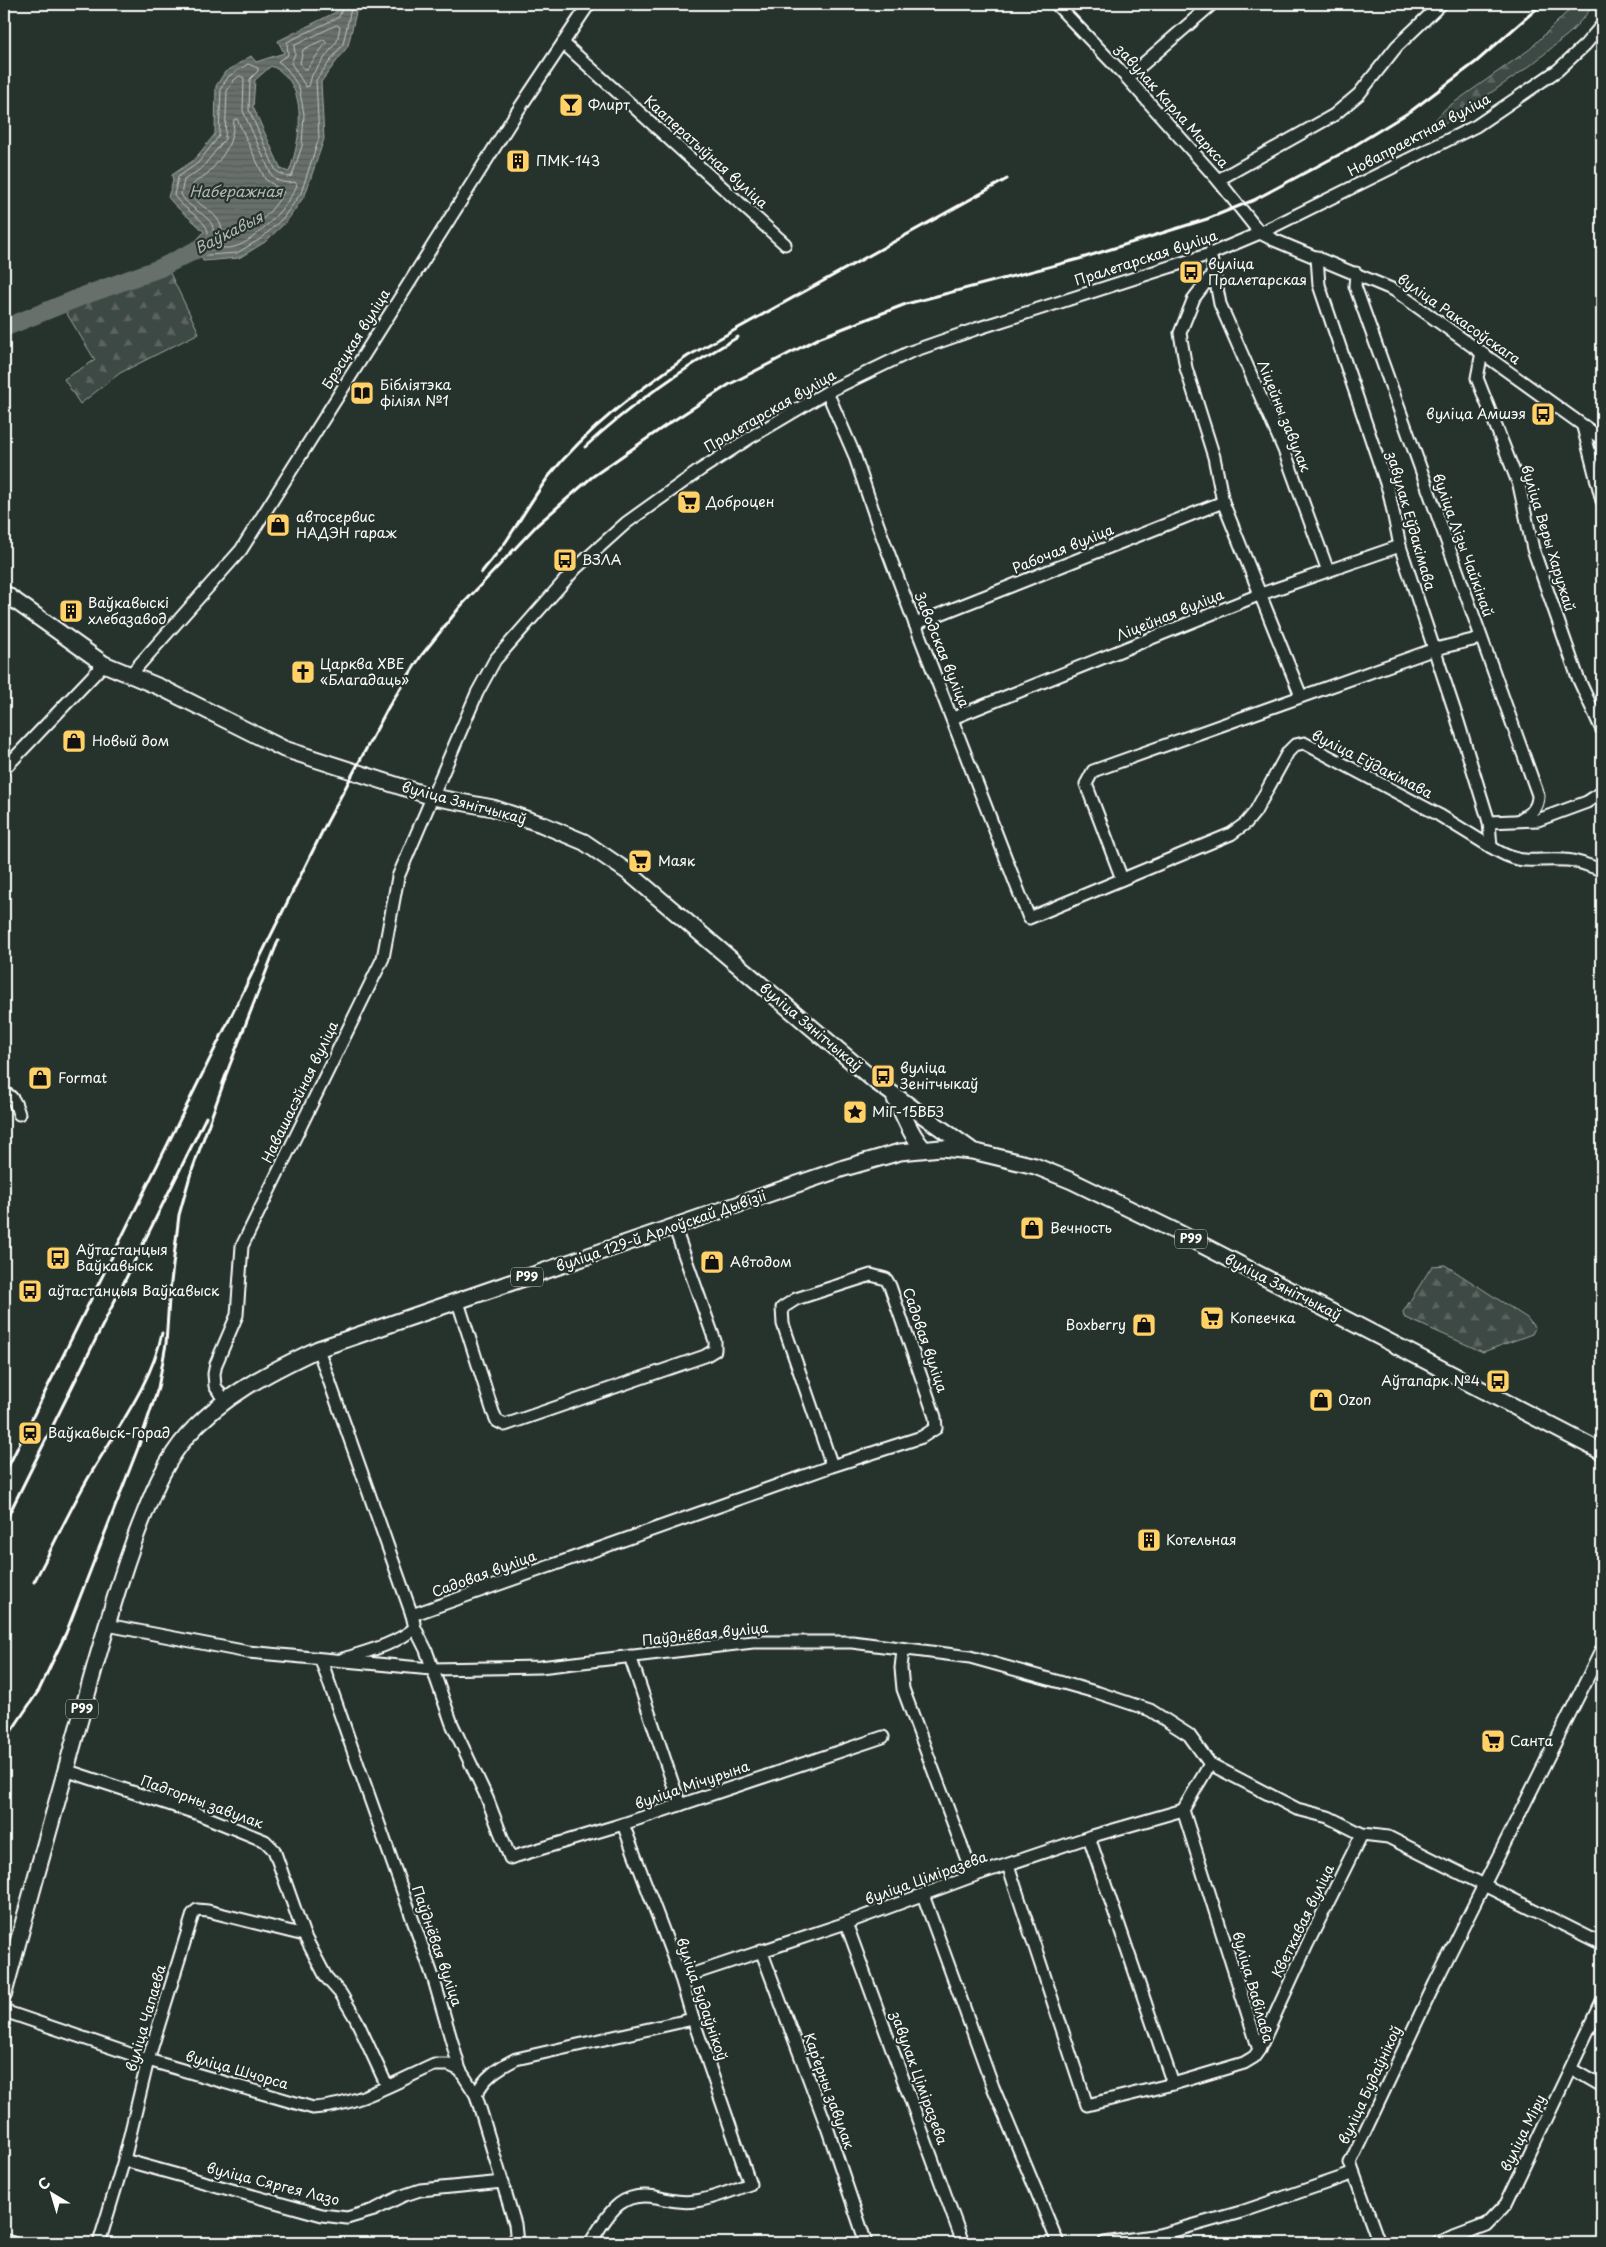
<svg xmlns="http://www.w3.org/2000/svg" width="1606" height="2247" font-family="'Playpen Sans',sans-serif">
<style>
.forest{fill:url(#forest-firs);stroke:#9ea4a2}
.water{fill:url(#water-rules);stroke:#a4a9a7;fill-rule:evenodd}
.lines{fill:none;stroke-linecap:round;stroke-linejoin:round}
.shore{stroke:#c2c6c4;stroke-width:1}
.river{stroke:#67706c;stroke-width:18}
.minor-casing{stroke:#fff;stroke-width:15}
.major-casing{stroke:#fff;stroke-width:19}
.minor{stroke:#26332d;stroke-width:11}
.major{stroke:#26332d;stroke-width:15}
.rail{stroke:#fff;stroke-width:3}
.labels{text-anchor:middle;stroke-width:4.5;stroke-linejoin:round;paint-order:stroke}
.shield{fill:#26332d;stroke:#bec2c0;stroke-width:1}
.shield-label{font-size:12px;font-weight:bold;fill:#fff}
.poi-label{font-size:14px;fill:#fff;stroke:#26332d;text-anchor:start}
.street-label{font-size:14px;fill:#fff;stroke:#26332d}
.water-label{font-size:15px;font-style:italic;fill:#b3b8b6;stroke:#26332d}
</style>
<defs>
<pattern id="forest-firs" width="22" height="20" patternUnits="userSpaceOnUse" patternTransform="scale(1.25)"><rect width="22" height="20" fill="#3e4944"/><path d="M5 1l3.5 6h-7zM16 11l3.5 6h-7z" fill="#5b6460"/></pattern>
<pattern id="water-rules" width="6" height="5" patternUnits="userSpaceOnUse" patternTransform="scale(1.25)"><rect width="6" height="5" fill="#67706c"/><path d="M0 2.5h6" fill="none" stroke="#575a59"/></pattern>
</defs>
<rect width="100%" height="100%" fill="#26332d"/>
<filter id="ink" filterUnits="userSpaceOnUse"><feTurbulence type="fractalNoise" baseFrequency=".02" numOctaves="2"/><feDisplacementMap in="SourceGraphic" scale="10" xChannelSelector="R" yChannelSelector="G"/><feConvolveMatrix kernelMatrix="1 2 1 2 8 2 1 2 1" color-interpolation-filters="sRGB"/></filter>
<g filter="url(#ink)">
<!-- forest -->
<g class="forest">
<polygon points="1575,4 1595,4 1572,31 1531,65 1450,121 1440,124 1436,119 1445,109 1530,49"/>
<polygon points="168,269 199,333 120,373 80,404 64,379 95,360 64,309"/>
<polygon points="1445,1265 1527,1318 1535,1328 1532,1334 1483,1352 1404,1317 1403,1312 1432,1266"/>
</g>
<!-- water -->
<path class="water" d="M339 4H358L348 46 321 82 324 139 305 195 287 221 265 242 239 258 203 261 195 242 204 232C193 219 178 211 168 197L173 181 172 175 194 160 215 134 216 86 225 72 251 56 256 62 284 53 278 41 336 12ZM271 66C310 82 301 140 289 172L281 169 253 107 255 80Z"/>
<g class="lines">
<!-- shore -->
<g class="shore">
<path d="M344 4 339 17 287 42 288 55 278 61 287 69 299 87 304 114 302 146 292 176 287 177 276 171 249 110 250 79 258 71V68L248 64 229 76 221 88 219 136 198 163 178 177 174 195C181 209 209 220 208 234L201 244 206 255 237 253 262 238 283 218 301 193 319 138 316 80 343 44 352 4"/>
<polygon points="337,25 340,27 337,41 312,75 309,86 306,87 291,63 295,54 294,46"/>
<polygon points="323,40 326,41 326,43 307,69 304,69 300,63 303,50"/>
<path d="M240 76 244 78 243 111 271 174C276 182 286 184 295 182L297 185C290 204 254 243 234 247 227 249 218 247 211 248L208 245C227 217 190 214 181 194L184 180 202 168 225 139 227 91 233 81Z"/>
<path d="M237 119 265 179 284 192C272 212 248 239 224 240L222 238C225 213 200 209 189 193 192 181 200 180 208 173 224 156 233 144 234 120Z"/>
</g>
<!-- river -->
<polyline class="river" points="4,328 83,296 160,268 218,239"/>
<!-- minor casing -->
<g class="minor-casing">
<g id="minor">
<polyline points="1056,4 1127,78 1218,180 1260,233 1274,240 1394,290 1602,439"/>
<polyline points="563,43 785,244"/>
<polyline points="1127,78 1212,4"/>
<polyline points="1218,180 1334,115 1359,94 1397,46 1441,4"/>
<polyline points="1210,254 1214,272 1194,298 1180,333 1186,368 1214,457 1223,502 1301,696"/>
<polyline points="1214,272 1220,304 1284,450 1328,571"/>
<path d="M1356 273 1355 286 1538 795C1538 808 1532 812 1521 819"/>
<polyline points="1482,352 1477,378 1519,485 1533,549 1578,678 1602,730"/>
<polyline points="827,392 854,454 878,525 915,624 1029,918 1231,834 1246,823 1255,812 1288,752 1295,745 1304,743 1439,815 1491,847 1489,822 1456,715 1400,546 1389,492 1319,285 1317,257"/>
<polyline points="1583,427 1602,501"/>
<polyline points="915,624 1223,502"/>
<polyline points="130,675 241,550 515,115 589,4"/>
<polyline points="953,718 1261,594 1400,546"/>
<polyline points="4,769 104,664"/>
<polyline points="1489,822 1538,820 1587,802 1602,792"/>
<path d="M1491 847C1522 867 1532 858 1565 860 1577 860 1591 867 1602 870"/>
<polyline points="1122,879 1086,784 1093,771 1435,649 1481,638"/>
<path d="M4 1093C14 1096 16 1105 19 1114"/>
<polyline points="458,1302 493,1412 497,1421 505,1425 705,1356 715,1350 715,1341 674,1226"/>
<polyline points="318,1349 412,1615 832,1466 783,1324 782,1308 796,1299 871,1275 886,1279 890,1286 935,1417 936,1428 922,1437 832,1466"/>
<polyline points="225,1401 215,1386 214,1374 216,1364 237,1315 242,1246 383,958 398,877 477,693 495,660 575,569 626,523 700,470 751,437 827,392 910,352 976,329 1210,254 1260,233 1476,126 1558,70 1585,45 1602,25"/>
<polyline points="412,1615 415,1628 426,1650 452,1724 487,1798 510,1858 623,1824 883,1737"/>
<polyline points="107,1625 248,1652 431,1669 540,1667 753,1642 852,1642 970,1657 1099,1693 1150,1710 1189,1735 1210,1764 1297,1809 1328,1817 1362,1834 1388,1837 1602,1944"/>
<polyline points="903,1650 901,1668 903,1689 973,1876"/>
<polyline points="630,1656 680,1805"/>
<path d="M343 1659C368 1651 394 1645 415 1628"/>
<polyline points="321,1660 434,1980 460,2070 476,2095 515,2224 517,2243"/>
<polyline points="65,1770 196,1813 265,1841 274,1850 304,1935 326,1977 341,1994 356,2019 387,2086"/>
<polyline points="1089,1837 1173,2084"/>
<polyline points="1008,1865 1087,2105 1173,2084 1244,2063 1254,2057 1259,2050 1183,1810 1210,1764"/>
<polyline points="923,1895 993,2087 1058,2243"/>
<polyline points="846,1923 963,2243"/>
<polyline points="761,1950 828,2130 866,2243"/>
<polyline points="681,1978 846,1923 973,1876 1089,1837 1183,1810"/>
<path d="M4 2011 148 2060 313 2108C356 2106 396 2082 434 2065H449L460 2070"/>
<polyline points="1259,2050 1307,1945 1362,1834"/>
<polyline points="1571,2069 1602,2087"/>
<path d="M476 2095C484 2077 498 2068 516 2059L693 2019"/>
<polyline points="124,2160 322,2215 347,2218 374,2210 402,2196 420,2190 503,2182"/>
<polyline points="4,2240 13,2243"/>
<polyline points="99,2243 124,2160 148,2060 193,1914 197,1910 208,1911 304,1935"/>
<path d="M590 2243C608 2216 618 2190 656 2197 669 2200 682 2203 695 2201 713 2199 733 2190 750 2184L693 2019 681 1978 623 1824"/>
<polyline points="1104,2243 1159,2235 1241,2212 1352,2174"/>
<polyline points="1379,2243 1350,2163 1435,1983 1602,1649"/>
<polyline points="1438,2243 1486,2225 1506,2204 1602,2002"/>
</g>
</g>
<!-- major casing -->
<g class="major-casing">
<g id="major">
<polyline points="4,593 104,664 162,688 284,749 433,797 493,808 541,824 584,842 628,872 876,1082 970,1149"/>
<path d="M895 1099C905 1116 909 1133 923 1148"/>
<path d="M4 1993C34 1884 64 1774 95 1666 110 1615 124 1564 144 1515 155 1487 167 1459 187 1436 222 1396 271 1371 318 1349L844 1168 900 1152 941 1148 972 1151 1035 1166 1072 1181 1175 1231 1602 1452"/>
</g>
</g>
<!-- minor -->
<use href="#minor" class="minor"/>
<!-- major -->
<use href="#major" class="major"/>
<!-- rail -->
<g class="rail">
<path d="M585 447C631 404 684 368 738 337"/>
<path d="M481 573C489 562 499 552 507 540 521 519 534 496 549 476 588 428 637 391 688 356L1007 179"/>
<polyline points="222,1085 278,941"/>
<polyline points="4,1475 326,824 389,706 421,656 460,607 537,525 592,477 665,426 730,384 821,337 906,304 1079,259 1207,219 1254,200 1344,152 1411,111 1476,62 1542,4"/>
<polyline points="4,1524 206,1117"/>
<path d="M34 1582C54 1545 71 1506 93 1470 118 1427 152 1382 162 1333"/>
<polyline points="4,1742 39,1690 66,1633 138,1448 158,1388 166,1344 169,1299 179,1215 190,1176 225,1079"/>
</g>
</g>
</g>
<!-- icons -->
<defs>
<g id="bar-square" transform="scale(1.25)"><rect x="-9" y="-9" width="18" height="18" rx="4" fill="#ffd166" stroke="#26332d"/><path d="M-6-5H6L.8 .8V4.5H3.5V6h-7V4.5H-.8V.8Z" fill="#111"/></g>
<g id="building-square" transform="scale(1.25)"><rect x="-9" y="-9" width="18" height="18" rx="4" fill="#ffd166" stroke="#26332d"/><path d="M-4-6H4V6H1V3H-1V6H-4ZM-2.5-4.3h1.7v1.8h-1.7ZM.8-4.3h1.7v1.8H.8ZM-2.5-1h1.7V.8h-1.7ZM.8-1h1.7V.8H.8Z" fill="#111"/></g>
<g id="bus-square" transform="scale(1.25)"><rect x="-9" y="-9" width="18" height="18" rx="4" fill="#ffd166" stroke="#26332d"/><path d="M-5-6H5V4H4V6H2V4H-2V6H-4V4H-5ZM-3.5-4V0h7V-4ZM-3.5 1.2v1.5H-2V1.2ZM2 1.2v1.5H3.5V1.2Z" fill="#111"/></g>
<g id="library-square" transform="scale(1.25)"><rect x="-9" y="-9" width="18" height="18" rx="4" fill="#ffd166" stroke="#26332d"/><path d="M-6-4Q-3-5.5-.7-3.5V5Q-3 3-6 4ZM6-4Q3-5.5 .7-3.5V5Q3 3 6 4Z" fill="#111"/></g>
<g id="supermarket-square" transform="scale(1.25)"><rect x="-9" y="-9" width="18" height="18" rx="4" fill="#ffd166" stroke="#26332d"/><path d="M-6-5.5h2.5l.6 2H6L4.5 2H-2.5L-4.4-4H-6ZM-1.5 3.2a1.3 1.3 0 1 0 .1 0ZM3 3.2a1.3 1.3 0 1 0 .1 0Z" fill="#111"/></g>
<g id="shop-square" transform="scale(1.25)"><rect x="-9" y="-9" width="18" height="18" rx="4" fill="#ffd166" stroke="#26332d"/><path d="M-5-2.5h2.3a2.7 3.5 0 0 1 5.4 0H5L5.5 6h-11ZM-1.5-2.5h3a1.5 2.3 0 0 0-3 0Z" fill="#111"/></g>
<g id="church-square" transform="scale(1.25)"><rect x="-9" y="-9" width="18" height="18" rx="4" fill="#ffd166" stroke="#26332d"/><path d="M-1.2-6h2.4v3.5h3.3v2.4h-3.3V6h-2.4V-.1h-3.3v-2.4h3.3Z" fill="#111"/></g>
<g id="sight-square" transform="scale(1.25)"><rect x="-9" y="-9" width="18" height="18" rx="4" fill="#ffd166" stroke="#26332d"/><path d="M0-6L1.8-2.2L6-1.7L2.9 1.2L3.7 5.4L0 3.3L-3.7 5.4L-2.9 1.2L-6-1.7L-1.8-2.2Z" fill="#111"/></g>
<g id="station-square" transform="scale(1.25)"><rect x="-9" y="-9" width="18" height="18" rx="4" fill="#ffd166" stroke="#26332d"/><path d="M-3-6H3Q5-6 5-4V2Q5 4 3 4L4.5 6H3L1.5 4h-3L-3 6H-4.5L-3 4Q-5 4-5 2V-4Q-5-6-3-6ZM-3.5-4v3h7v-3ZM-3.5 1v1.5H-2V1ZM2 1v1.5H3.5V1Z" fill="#111"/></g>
</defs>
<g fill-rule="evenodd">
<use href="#bar-square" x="571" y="105"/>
<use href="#building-square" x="518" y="161"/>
<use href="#bus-square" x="1191" y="272"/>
<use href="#library-square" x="362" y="393"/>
<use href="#bus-square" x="1543" y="414"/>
<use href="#supermarket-square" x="689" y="502"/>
<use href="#shop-square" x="278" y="525"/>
<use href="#bus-square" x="565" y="560"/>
<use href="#building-square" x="71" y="611"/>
<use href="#church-square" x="303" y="672"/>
<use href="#shop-square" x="74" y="741"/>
<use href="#supermarket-square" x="640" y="861"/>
<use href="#bus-square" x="883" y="1076"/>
<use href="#shop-square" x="40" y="1078"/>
<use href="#sight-square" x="855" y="1112"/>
<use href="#shop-square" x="1032" y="1228"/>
<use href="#bus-square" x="58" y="1258"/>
<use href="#shop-square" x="712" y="1262"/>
<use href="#bus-square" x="30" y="1291"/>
<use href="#supermarket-square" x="1212" y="1318"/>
<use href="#shop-square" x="1144" y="1325"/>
<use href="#bus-square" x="1498" y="1381"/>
<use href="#shop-square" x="1321" y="1400"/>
<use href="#station-square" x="30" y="1433"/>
<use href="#building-square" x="1149" y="1540"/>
<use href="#supermarket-square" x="1493" y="1741"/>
</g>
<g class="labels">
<!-- shield labels -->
<g class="shield">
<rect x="1175" y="1229.5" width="32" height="19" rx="4"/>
<rect x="511" y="1267.5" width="32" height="19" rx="4"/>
<rect x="66" y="1699.5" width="32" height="19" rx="4"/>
</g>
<g class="shield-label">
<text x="1191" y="1243">Р99</text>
<text x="527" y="1281">Р99</text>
<text x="82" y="1713">Р99</text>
</g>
<!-- poi labels -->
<g class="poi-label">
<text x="588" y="110">Флирт</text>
<text x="536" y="166">ПМК-143</text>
<text x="1208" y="269">вуліца<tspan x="1208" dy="16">Пралетарская</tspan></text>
<text x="380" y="390">Бібліятэка<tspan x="380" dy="16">філіял №1</tspan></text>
<text x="1526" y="419" text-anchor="end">вуліца Амшэя</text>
<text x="706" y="507">Доброцен</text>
<text x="296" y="522">автосервис<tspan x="296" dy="16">НАДЭН гараж</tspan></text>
<text x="582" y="565">ВЗЛА</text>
<text x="88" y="608">Ваўкавыскі<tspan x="88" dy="16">хлебазавод</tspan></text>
<text x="320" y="669">Царква ХВЕ<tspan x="320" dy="16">«Благадаць»</tspan></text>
<text x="92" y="746">Новый дом</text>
<text x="658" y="866">Маяк</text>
<text x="900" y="1073">вуліца<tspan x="900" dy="16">Зенітчыкаў</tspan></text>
<text x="58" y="1083">Format</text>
<text x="872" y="1117">МіГ-15ВБЗ</text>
<text x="1050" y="1233">Вечность</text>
<text x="76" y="1255">Аўтастанцыя<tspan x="76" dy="16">Ваўкавыск</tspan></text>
<text x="730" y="1267">Автодом</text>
<text x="48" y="1296">аўтастанцыя Ваўкавыск</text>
<text x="1230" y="1323">Копеечка</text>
<text x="1126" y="1330" text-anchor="end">Boxberry</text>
<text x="1480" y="1386" text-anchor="end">Аўтапарк №4</text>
<text x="1338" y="1405">Ozon</text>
<text x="48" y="1438">Ваўкавыск-Горад</text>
<text x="1166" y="1545">Котельная</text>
<text x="1510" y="1746">Санта</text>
</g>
<!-- street labels -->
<g class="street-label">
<text transform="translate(1172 106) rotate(48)" y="5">завулак Карла Маркса</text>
<text transform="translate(1419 135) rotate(-28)" y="5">Новапраектная вуліца</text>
<text transform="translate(706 152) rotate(42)" y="5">Кааператыўная вуліца</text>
<text transform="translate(1146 258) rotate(-18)" y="5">Пралетарская вуліца</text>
<text transform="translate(1459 319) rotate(35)" y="5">вуліца Ракасоўскага</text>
<text transform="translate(356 339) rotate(-58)" y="5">Брэсцкая вуліца</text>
<text transform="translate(770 411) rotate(-30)" y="5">Пралетарская вуліца</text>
<text transform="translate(1284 416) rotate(68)" y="5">Ліцейны завулак</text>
<text transform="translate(1411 521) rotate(74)" y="5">завулак Еўдакімава</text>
<text transform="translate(1548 538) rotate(73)" y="5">вуліца Веры Харужай</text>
<text transform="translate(1463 545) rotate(70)" y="5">вуліца Лізы Чайкінай</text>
<text transform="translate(1063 549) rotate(-22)" y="5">Рабочая вуліца</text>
<text transform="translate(1170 615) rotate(-22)" y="5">Ліцейная вуліца</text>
<text transform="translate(942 650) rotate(68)" y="5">Заводская вуліца</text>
<text transform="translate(1372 764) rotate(27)" y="5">вуліца Еўдакімава</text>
<text transform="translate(464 803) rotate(15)" y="5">вуліца Зянітчыкаў</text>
<text transform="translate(811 1027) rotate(40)" y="5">вуліца Зянітчыкаў</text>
<text transform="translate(300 1092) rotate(-64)" y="5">Навашасэйная вуліца</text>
<text transform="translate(661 1231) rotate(-19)" y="5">вуліца 129-й Арлоўскай Дывізіі</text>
<text transform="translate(1283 1287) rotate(27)" y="5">вуліца Зянітчыкаў</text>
<text transform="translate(925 1340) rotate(71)" y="5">Садовая вуліца</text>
<text transform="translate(484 1574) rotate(-20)" y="5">Садовая вуліца</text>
<text transform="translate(705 1634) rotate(-6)" y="5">Паўднёвая вуліца</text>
<text transform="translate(692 1785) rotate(-19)" y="5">вуліца Мічурына</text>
<text transform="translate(202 1802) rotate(20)" y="5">Падгорны завулак</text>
<text transform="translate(926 1878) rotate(-20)" y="5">вуліца Ціміразева</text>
<text transform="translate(1303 1921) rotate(-64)" y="5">Кветкавая вуліца</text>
<text transform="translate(437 1946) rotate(71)" y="5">Паўднёвая вуліца</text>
<text transform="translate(1253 1987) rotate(74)" y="5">вуліца Вавілава</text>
<text transform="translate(702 1999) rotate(71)" y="5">вуліца Будаўнікоў</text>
<text transform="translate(146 2018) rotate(-74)" y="5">вуліца Чапаева</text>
<text transform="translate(237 2070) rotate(16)" y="5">вуліца Шчорса</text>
<text transform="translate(919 2078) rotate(70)" y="5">завулак Ціміразева</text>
<text transform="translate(1370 2085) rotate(-65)" y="5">вуліца Будаўнікоў</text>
<text transform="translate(829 2091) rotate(70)" y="5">Карʼерны завулак</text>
<text transform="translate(1523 2133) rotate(-64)" y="5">вуліца Міру</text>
<text transform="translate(273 2184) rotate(14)" y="5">вуліца Сяргея Лазо</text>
</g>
<!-- water labels -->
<g class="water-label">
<text x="236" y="197">Наберажная</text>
<text transform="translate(229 233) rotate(-27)" y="5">Ваўкавыя</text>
</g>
</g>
<!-- margin -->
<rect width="1606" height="2247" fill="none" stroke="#26332d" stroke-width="20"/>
<rect x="10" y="10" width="1586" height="2227" fill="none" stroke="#fff" stroke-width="2" filter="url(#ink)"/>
<!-- north arrow -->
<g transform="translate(52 2194) rotate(322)" stroke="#26332d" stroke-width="4" paint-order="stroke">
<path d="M0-4L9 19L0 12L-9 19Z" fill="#ffffff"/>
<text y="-8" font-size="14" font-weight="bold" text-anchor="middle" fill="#ffffff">С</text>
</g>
</svg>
